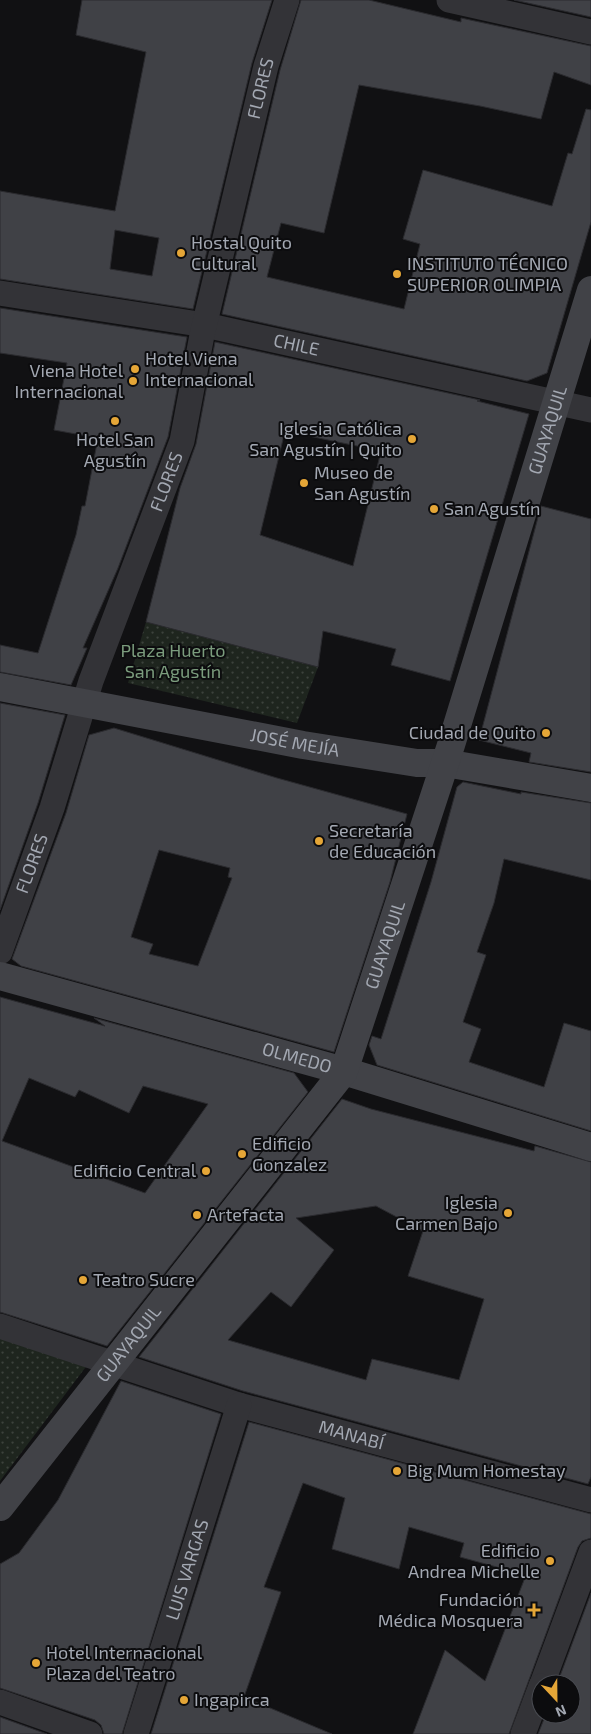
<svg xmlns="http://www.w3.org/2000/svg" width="591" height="1734" font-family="'Exo 2',sans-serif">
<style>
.park{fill:url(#park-dots)}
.building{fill:#404146;stroke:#2b2b2f;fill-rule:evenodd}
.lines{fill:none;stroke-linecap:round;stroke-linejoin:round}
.street{stroke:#333337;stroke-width:25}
.secondary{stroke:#414247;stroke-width:28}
.poi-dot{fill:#e5a637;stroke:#0c0c0e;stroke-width:2}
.labels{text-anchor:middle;stroke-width:4;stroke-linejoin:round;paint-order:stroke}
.street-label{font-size:18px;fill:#a3a8b2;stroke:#0c0c0e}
.poi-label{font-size:18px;fill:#a3a8b2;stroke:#0c0c0e;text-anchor:start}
.park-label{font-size:18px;fill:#7b9c7d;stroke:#0c0c0e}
</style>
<defs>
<pattern id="park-dots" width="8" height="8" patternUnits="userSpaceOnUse" patternTransform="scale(1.25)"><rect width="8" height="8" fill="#1e251e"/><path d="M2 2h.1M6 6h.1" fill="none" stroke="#3c423c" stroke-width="1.8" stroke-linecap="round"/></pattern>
</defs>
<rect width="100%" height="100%" fill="#111113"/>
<!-- park -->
<g class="park">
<polygon points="146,622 318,667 297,723 128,683"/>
<polygon points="0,1338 88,1364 0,1481"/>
</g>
<!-- building -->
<g class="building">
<path d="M82 0H272L252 63 193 309 0 279V191L115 211 146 52 76 35ZM115 230 159 238 152 276 110 269Z"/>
<polygon points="301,0 369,0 461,22 461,18 591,46 591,85 554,72 541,119 480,106 359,85 324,233 281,223 267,277 404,309 420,244 403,239 423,170 552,206 568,153 572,154 586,109 591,110 591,222 547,373 527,381 222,314 280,70"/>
<polygon points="514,0 591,0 591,17"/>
<polygon points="0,308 187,337 168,437 118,568 83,648 87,648 71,685 0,672 0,645 38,653 76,535 82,506 85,506 98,438 54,430 67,363 0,353"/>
<path d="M215 342 480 400 477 401 529 414 450 681 391 665 396 649 323 631 318 667 146 622 180 488 196 444ZM285 431 381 451 353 566 260 535Z"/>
<polygon points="541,506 591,519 591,772 529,762 531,753 479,740"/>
<polygon points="0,703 65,715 38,803 0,910"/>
<path d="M114 728 277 778 407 814 390 882 334 1052 21 966 12 959 66 813 89 735ZM159 850 230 868 228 877 232 878 198 966 149 954 153 944 131 937Z"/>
<polygon points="463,782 521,794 521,792 591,803 591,880 504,859 494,903 477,952 486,955 463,1022 481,1029 469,1062 544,1087 564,1023 591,1031 591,1131 377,1065 369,1045 372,1036 381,1039 431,882 457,787"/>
<path d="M0 997 105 1026 94 1018 294 1073 308 1092 107 1346 0 1312ZM29 1078 75 1097 79 1090 129 1113 143 1086 208 1104 145 1193 2 1141Z"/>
<path d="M342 1099 371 1109 534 1151 535 1146 591 1162V1477L588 1484 243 1391 139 1357ZM376 1206 423 1231 408 1276 484 1299 459 1380 372 1359 366 1380 228 1340 271 1292 291 1307 334 1250 296 1218Z"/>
<polygon points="121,1381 221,1414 122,1734 104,1734 101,1725 95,1720 0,1688 0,1564 19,1553 58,1500"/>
<polygon points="249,1422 591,1514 591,1538 582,1541 578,1547 509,1734 413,1734 445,1650 485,1681 526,1575 460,1557 464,1543 409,1527 399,1569 332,1549 345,1498 303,1483 264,1587 281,1592 244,1697 332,1734 151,1734"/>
<polygon points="591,1593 591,1734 538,1734 546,1714 571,1714 571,1684 557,1684"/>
<polygon points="0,1717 47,1734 0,1734"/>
</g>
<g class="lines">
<!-- street -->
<g class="street">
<polyline points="449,0 591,32"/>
<path id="s1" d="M0 293 205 325 591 410"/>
<path id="s2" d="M0 952 52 808 91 681 182 441 202 335 266 66 287 0"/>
<path id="s3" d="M0 1326 239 1405 591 1500"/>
<polyline points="542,1684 591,1552"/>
<polyline points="0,1702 90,1734"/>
<path id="s4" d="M136 1734 239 1405"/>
<polyline points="523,1734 541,1686"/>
</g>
<!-- secondary -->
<g class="secondary">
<path id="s5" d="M0 687 303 745 417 763H445L591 788"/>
<path id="s6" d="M0 976 344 1071 591 1147"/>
<path id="s7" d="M0 1507 344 1071 451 745 591 290"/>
</g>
</g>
<!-- markers -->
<g class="poi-dot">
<circle cx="181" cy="253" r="5"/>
<circle cx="397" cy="274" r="5"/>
<circle cx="135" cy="369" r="5"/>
<circle cx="133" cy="381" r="5"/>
<circle cx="115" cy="421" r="5"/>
<circle cx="412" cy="439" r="5"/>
<circle cx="304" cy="483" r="5"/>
<circle cx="434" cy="509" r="5"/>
<circle cx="546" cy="733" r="5"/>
<circle cx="319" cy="841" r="5"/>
<circle cx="242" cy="1154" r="5"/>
<circle cx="206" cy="1171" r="5"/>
<circle cx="508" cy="1213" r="5"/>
<circle cx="197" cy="1215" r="5"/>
<circle cx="83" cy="1280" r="5"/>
<circle cx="397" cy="1471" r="5"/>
<circle cx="550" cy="1561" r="5"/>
<path d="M531.5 1602.5h5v5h5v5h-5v5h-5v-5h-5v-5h5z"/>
<circle cx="36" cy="1663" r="5"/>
<circle cx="184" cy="1700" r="5"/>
</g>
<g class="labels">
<!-- street labels -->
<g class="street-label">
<text dy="6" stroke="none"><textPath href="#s2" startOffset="904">FLORES</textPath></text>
<text dy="6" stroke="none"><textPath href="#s1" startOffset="301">CHILE</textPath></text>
<text dy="6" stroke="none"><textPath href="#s7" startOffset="1228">GUAYAQUIL</textPath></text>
<text dy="6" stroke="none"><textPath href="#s2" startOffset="499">FLORES</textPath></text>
<text dy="6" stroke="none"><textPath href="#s5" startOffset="300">JOSÉ MEJÍA</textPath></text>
<text dy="6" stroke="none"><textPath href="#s2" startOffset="94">FLORES</textPath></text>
<text dy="6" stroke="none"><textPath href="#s7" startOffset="688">GUAYAQUIL</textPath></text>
<text dy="6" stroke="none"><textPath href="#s6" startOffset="308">OLMEDO</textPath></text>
<text dy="6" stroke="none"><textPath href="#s7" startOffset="208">GUAYAQUIL</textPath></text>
<text dy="6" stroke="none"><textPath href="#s3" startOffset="368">MANABÍ</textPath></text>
<text dy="6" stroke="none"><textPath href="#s4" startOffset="172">LUIS VARGAS</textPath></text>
</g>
<!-- poi labels -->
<g class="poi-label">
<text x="191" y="249">Hostal Quito<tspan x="191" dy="21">Cultural</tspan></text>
<text x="407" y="270">INSTITUTO TÉCNICO<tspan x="407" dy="21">SUPERIOR OLIMPIA</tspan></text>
<text x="145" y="365">Hotel Viena<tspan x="145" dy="21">Internacional</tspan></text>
<text x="123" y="377" text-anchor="end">Viena Hotel<tspan x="123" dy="21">Internacional</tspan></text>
<text x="402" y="435" text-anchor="end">Iglesia Católica<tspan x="402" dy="21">San Agustín | Quito</tspan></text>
<text x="115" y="446" text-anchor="middle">Hotel San<tspan x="115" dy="21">Agustín</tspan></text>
<text x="314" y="479">Museo de<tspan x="314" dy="21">San Agustín</tspan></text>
<text x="444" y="515">San Agustín</text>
<text x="536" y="739" text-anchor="end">Ciudad de Quito</text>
<text x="329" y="837">Secretaría<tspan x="329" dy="21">de Educación</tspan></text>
<text x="252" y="1150">Edificio<tspan x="252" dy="21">Gonzalez</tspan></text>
<text x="196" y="1177" text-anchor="end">Edificio Central</text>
<text x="498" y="1209" text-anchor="end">Iglesia<tspan x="498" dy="21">Carmen Bajo</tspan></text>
<text x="207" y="1221">Artefacta</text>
<text x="93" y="1286">Teatro Sucre</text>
<text x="407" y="1477">Big Mum Homestay</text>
<text x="540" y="1557" text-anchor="end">Edificio<tspan x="540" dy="21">Andrea Michelle</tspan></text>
<text x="523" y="1606" text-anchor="end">Fundación<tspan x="523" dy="21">Médica Mosquera</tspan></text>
<text x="46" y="1659">Hotel Internacional<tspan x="46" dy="21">Plaza del Teatro</tspan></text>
<text x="194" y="1706">Ingapirca</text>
</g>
<!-- park labels -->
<g class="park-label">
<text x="173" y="657">Plaza Huerto<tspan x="173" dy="21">San Agustín</tspan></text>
</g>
</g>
<!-- north arrow -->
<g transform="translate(556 1699) rotate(158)"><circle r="24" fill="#0c0c0e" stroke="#484a50"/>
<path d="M0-4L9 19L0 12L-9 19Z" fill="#e5a637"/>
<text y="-8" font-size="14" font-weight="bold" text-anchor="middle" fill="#a3a8b2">N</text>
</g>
</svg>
